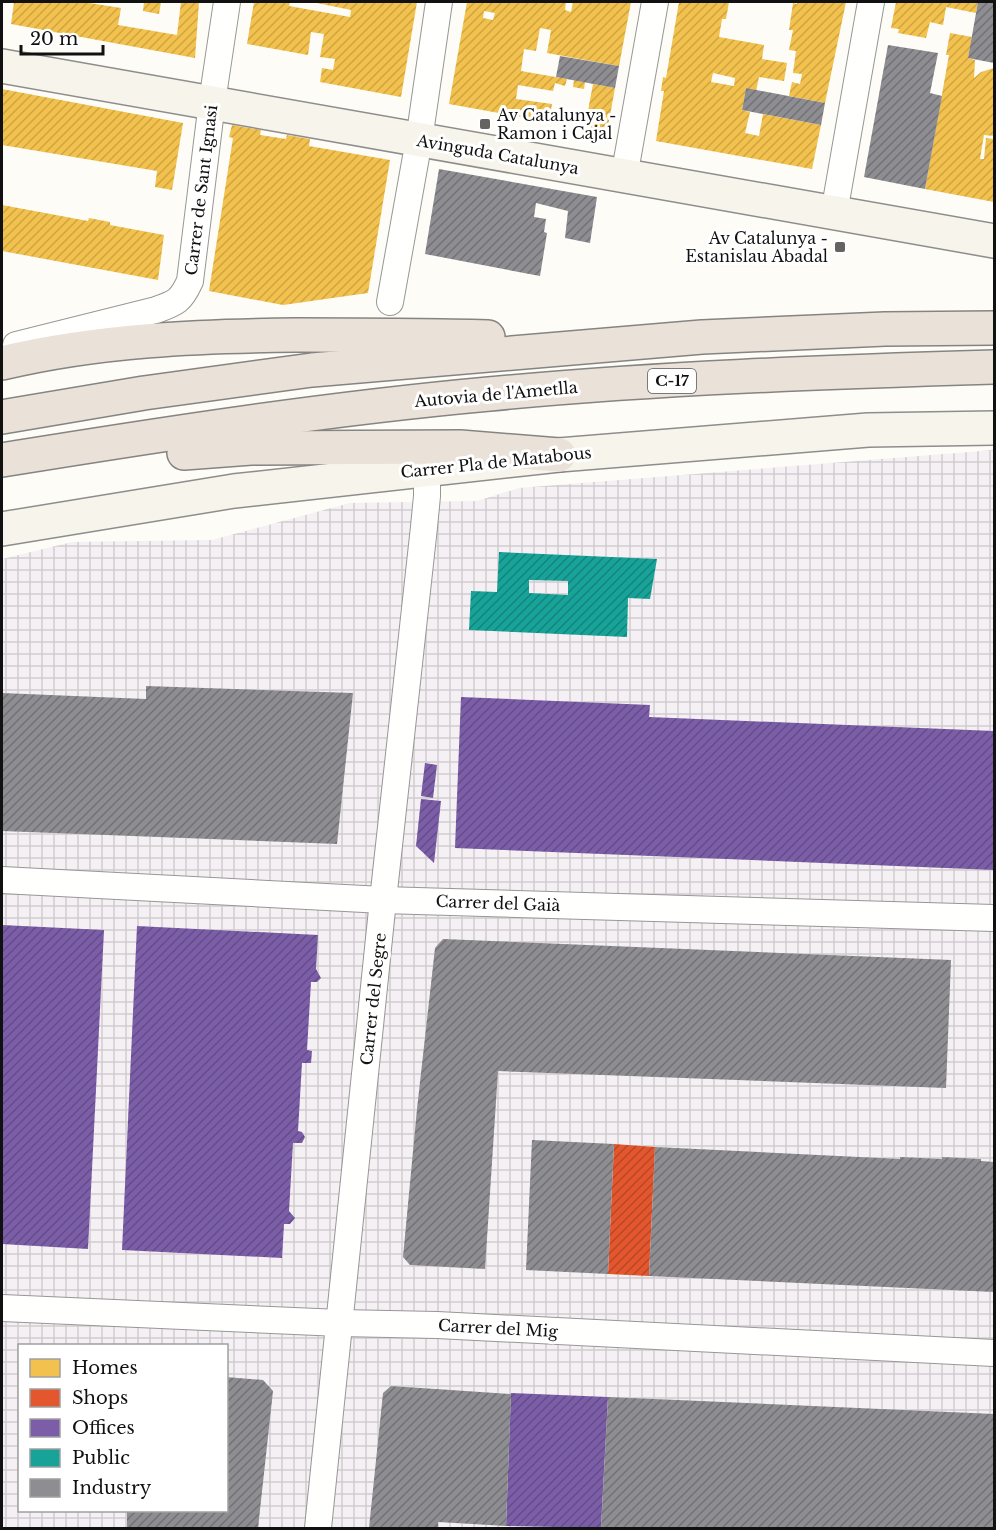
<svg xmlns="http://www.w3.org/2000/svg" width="996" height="1530" font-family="'Libre Baskerville',serif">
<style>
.industrial{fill:url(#industrial-grid);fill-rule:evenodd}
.homes{fill:url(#homes-hatch);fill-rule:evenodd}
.shops{fill:url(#shops-hatch)}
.offices{fill:url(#offices-hatch)}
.public{fill:url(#public-hatch);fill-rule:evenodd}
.industry{fill:url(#industry-hatch)}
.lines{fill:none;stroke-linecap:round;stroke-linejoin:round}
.street-casing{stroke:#979795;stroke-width:28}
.secondary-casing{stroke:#8e8d8b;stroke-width:36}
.highway-casing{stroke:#858482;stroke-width:36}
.street{stroke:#fffffe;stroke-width:26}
.secondary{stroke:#f6f4eb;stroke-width:33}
.highway{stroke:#eae1d8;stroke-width:33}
.poi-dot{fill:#646362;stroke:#fff;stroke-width:2}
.labels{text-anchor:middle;stroke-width:6;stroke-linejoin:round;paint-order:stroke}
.shield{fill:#fff;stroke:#585858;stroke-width:1.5}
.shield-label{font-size:15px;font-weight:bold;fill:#111}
.poi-label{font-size:16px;fill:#111;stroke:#fff;text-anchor:start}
.street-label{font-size:16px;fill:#111;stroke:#fff}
</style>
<defs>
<pattern id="industrial-grid" width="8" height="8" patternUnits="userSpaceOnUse" patternTransform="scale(1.5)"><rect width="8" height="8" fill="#f5f0f3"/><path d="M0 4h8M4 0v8" fill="none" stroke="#d1cdcf"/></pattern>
<pattern id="homes-hatch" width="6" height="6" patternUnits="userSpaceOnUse" patternTransform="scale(1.5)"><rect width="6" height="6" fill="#f2c14e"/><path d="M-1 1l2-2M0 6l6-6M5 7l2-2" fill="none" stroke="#cea543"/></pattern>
<pattern id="shops-hatch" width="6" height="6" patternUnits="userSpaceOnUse" patternTransform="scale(1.5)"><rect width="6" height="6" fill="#e4572e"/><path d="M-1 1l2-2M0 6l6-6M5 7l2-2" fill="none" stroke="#b74726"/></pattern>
<pattern id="offices-hatch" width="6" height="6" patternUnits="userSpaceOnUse" patternTransform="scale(1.5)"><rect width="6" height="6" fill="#7b5ea7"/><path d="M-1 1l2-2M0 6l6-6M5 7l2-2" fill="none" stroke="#634c87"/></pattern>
<pattern id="public-hatch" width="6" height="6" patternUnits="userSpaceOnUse" patternTransform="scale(1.5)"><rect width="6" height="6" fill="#17a398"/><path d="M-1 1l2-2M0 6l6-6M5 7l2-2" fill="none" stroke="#13837b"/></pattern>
<pattern id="industry-hatch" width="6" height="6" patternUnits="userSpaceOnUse" patternTransform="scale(1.5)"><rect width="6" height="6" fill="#8d8d92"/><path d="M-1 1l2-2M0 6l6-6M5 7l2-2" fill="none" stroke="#727276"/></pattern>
</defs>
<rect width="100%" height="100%" fill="#fdfcf7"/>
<!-- industrial -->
<path class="industrial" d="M994 450V1528H2V559L72 542 212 540 350 503 477 501 519 488ZM20 1346H226V1510H20Z"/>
<!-- homes -->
<g class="homes">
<polygon points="14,2 83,2 121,8 118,25 177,35 181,2 199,2 195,58 11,24"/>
<polygon points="144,2 161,2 159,14 143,11"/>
<polygon points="254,2 290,2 289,6 350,17 351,10 312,2 417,2 401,97 320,82 322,68 333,70 335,59 320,57 324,34 311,32 308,55 247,44"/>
<path d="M467 2H566L565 10 571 12 573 2H631L619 66 547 53 551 30 540 28 536 51 524 49 521 71 567 79 565 86 555 83 553 91 518 85 516 99 552 104 549 122 449 104ZM484 11 495 13 493 20 483 18Z"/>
<path d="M679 2H729L726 19H722L719 37 764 45 762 59 787 63 784 81 759 77 756 91 746 88 742 110 750 112 745 133 759 136 763 114 821 125 812 169 656 141 664 91H661L663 77 666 78ZM713 73 735 78 734 86 711 82Z"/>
<polygon points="798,2 846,2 825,103 789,96 792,82 800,84 802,74 793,73 796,51 789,50 793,30 789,30 793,3 797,4"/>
<polygon points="896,2 978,2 976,13 946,7 943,25 930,22 926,38 898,33 899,29 891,28"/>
<polygon points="950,33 972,37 968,58 975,60 974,78 981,72 994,68 994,136 984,135 980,159 984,159 986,138 994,139 994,202 925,189 949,55 946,55"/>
<polygon points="574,80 585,82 584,89 573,87"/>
<polygon points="593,84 615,88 607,132 585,127"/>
<polygon points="2,89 183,123 172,190 155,187 157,171 2,145"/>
<polygon points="232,125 261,130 260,135 286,139 287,135 310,139 309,146 390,160 368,293 283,305 209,291 233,138 229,137"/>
<polygon points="2,205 88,221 89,218 110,222 110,225 164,235 158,280 2,251"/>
</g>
<!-- shops -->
<polygon class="shops" points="614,1144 655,1147 649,1276 608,1274"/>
<!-- offices -->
<g class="offices">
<polygon points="461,697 650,705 649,717 994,731 994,870 455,848"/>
<polygon points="425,763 437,765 433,798 421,796"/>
<polygon points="421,799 441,801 434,863 416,846"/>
<polygon points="2,925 104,930 88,1249 2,1244"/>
<polygon points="137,926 318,935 316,969 321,978 317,982 311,982 307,1050 312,1051 311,1063 302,1063 298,1131 302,1132 305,1137 302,1143 293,1143 289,1211 295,1218 290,1224 284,1224 282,1258 122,1250"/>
<polygon points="511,1393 608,1397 601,1528 506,1526"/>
</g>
<!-- public -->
<path class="public" d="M499 552 657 559 650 599 628 598 627 637 469 630 471 591 497 592ZM529 580 568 581V595L529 593Z"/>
<!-- industry -->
<g class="industry">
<polygon points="978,2 994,2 994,63 968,58"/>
<polygon points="888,45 938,53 930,93 942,96 925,189 864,177"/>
<polygon points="560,56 619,66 615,88 556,77"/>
<polygon points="746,88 825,103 821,125 742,110"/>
<polygon points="439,169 597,197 590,243 565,238 568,211 536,203 534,217 546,219 544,232 547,233 540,276 425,254"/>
<polygon points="146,686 353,693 337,844 2,831 2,693 146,699"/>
<polygon points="443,939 951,960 946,1088 498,1071 485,1269 410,1265 403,1257 417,1109 435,948"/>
<polygon points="532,1140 614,1144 608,1274 526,1270"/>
<polygon points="655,1147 900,1159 900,1157 942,1159 942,1157 981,1159 981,1161 994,1162 994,1292 649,1276"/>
<polygon points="226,1377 263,1380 273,1391 258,1528 127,1528 127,1510 226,1510"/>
<polygon points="391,1386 511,1394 506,1526 438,1522 438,1528 369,1528 383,1393"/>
<polygon points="608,1397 994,1414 994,1528 601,1528"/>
</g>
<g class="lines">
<!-- street casing -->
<g class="street-casing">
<g id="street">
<polyline points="624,177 655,2"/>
<polyline points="834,213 871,2"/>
<polyline points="390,302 419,140 439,2"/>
<path d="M16 345 156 310C176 303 181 301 190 281L212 102 227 2"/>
<polyline points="2,880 383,900 994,918"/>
<polyline points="2,1308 340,1323 437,1325 994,1353"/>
<polyline points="318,1528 383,900 424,527 427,496 427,469"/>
</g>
</g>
<!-- secondary casing -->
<g class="secondary-casing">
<g id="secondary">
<polyline points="2,66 994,241"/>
<polyline points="2,529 234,491 559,455 868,430 994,428"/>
</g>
</g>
<!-- highway casing -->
<g class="highway-casing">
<g id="highway">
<path d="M2 363C98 340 198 336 297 335 361 335 424 335 488 337"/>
<polyline points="2,417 144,393 312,370 702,337 885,329 994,328"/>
<polyline points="184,453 251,448 460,447 559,455"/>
<path d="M2 460C163 434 325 409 489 394 657 378 826 372 994 367"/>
</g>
</g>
<!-- street -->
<use href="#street" class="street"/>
<!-- secondary -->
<use href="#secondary" class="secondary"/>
<!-- highway -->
<use href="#highway" class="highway"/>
</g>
<!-- markers -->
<g class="poi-dot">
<rect x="479" y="118" width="12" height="12" rx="3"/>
<rect x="834" y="241" width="12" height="12" rx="3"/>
</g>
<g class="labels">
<!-- shield labels -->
<rect class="shield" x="648" y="369" width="48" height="24" rx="4.5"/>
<g class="shield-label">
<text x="672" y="386">C-17</text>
</g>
<!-- poi labels -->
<g class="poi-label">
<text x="497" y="121">Av Catalunya -<tspan x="497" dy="18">Ramon i Cajal</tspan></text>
<text x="828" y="244" text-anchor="end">Av Catalunya -<tspan x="828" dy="18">Estanislau Abadal</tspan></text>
</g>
<!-- street labels -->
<g class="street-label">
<text transform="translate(498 154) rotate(10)" y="6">Avinguda Catalunya</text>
<text transform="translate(201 190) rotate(-83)" y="6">Carrer de Sant Ignasi</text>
<text transform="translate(496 394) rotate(-5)" y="6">Autovia de l'Ametlla</text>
<text transform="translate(496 462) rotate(-6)" y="6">Carrer Pla de Matabous</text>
<text transform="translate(498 903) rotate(2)" y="6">Carrer del Gaià</text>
<text transform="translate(373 999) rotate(-84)" y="6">Carrer del Segre</text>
<text transform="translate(498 1328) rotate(3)" y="6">Carrer del Mig</text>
</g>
</g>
<!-- border -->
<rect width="996" height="1530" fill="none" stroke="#111111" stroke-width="6"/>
<!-- legend -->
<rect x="18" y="1344" width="210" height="168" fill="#ffffff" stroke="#a0a0a0" stroke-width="1.5"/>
<rect x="30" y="1359" width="30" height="18" fill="#f2c14e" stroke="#a0a0a0" stroke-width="1.5"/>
<text x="72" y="1374" font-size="18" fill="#111111">Homes</text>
<rect x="30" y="1389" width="30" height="18" fill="#e4572e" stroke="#a0a0a0" stroke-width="1.5"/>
<text x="72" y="1404" font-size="18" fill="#111111">Shops</text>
<rect x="30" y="1419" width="30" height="18" fill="#7b5ea7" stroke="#a0a0a0" stroke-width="1.5"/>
<text x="72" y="1434" font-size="18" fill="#111111">Offices</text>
<rect x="30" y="1449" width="30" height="18" fill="#17a398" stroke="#a0a0a0" stroke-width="1.5"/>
<text x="72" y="1464" font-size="18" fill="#111111">Public</text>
<rect x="30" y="1479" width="30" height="18" fill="#8d8d92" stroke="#a0a0a0" stroke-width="1.5"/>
<text x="72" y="1494" font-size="18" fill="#111111">Industry</text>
<!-- scale -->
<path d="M21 45v9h82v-9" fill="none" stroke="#111111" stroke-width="3"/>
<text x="30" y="45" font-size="18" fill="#111111" stroke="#ffffff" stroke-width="4.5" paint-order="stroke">20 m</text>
</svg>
